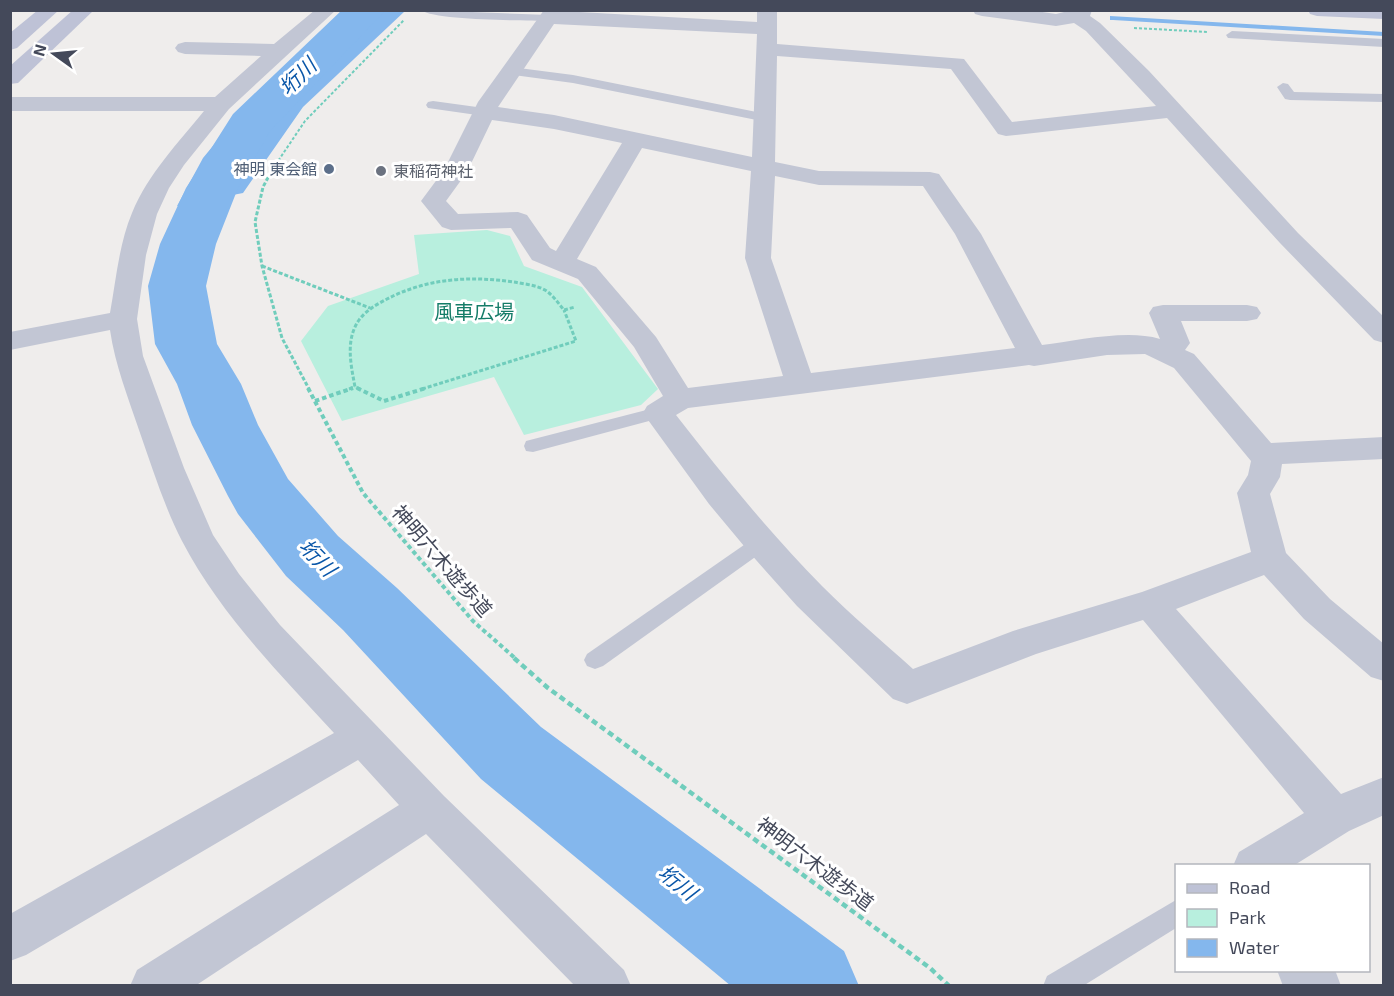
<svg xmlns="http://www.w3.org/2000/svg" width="1394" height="996" font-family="'Exo 2','Noto Sans JP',sans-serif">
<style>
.green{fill:#b8efde}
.water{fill:#84b7ed}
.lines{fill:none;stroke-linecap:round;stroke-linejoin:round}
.stream{fill:#84b7ed;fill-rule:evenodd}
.river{fill:#84b7ed;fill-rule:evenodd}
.path-far3{stroke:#70cdbc;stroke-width:2;stroke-dasharray:3 2;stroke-linecap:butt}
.path-far2{stroke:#70cdbc;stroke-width:3;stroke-dasharray:4 2;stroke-linecap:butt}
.path-far1{stroke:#70cdbc;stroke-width:4;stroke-dasharray:4.5 3;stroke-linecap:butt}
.path{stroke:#70cdbc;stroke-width:4.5;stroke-dasharray:6 4;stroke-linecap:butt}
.lane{fill:#c2c6d4;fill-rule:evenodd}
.street{fill:#c2c6d4;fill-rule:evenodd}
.secondary{fill:#bec2d6;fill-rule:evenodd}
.service-dot{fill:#5c6f8a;stroke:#fff;stroke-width:2}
.worship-dot{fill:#6b7280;stroke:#fff;stroke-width:2}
.labels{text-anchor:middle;stroke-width:6;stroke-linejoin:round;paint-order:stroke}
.far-service-label{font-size:16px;fill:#4e5e75;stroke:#fff;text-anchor:end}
.far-worship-label{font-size:16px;fill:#5b616d;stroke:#fff;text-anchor:start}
.park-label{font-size:20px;fill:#147c68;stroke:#fff}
.street-label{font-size:20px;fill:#44495a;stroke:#fff}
.water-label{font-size:21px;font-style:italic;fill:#0956a8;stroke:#fff}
</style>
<rect width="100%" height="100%" fill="#efedec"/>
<!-- green -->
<polygon class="green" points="487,230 510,236 524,266 582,287 658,389 641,405 524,435 494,377 342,421 301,341 328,306 419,274 414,235"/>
<!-- water -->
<polygon class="water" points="348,10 405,11 303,107 243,193 177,206 203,158 246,106"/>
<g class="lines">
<!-- stream -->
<polygon class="stream" points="1110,16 1384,32 1384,36 1113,20 1110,20"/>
<!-- river -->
<polygon class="river" points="342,10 386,10 270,131 238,188 216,244 206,286 217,344 241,384 258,425 288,479 338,536 397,588 541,727 844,951 859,986 731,986 481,779 343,630 286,576 238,514 228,496 192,425 177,384 155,344 148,286 160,244 186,188 233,114"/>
<!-- path-far3 -->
<g class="path-far3">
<polyline points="1134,28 1208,32"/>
<polyline points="396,172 409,173"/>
<polyline points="270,173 305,121 404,20"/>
</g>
<!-- path-far2 -->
<g class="path-far2">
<polyline points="271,172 263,187 255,222 262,266 282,338 309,389"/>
<polyline points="396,172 415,174"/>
<polyline points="262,266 370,308"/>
<polyline points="564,310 575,307"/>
<polyline points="349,389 355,387"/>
<path d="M360 389 355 387C351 365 345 340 359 320 367 309 381 302 393 296 432 278 471 276 514 282 524 284 536 285 545 290 553 295 558 303 564 310"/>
<polyline points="422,389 576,341 564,310"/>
</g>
<!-- path-far1 -->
<g class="path-far1">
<polyline points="308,388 363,493 473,621 516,659"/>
<polyline points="357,388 384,401 426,388"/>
<polyline points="315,401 353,388"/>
</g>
<!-- path -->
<polyline class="path" points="514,658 548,688 930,968 949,986"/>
<!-- lane -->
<g class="lane">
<path d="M421 10 549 15 555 18 549 21C526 20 435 21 421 10Z"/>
<polygon points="1232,31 1384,39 1384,47 1228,38 1226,35"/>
<polygon points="511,67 573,75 766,114 773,118 766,122 573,83 507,74 505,71"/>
<polygon points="1283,83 1288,84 1294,92 1384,94 1384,102 1290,100 1285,99 1277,87"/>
<polygon points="433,101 484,108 491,112 484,116 428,108 426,105 428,102"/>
<polygon points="658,407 664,409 667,413 664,417 533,452 526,451 524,446 526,441"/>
<polygon points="761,535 768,538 771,543 768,548 603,666 595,669 587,666 584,660 587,654 754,538"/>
<polygon points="1176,900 1176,928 1083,986 1043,986 1047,976"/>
</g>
<!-- street -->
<g class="street">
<path d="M315 10H336L229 109 184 165 169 188 157 214 146 255 137 319 143 356 184 468 213 535 239 574 280 625 444 796 624 970 631 986H575L426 834 195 986H130L137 970 399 805 358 760 26 955 10 961V914L334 733C279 673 220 614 182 541 164 506 152 467 139 430 128 397 115 365 110 330L10 350V332L110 313C116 280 119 244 132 213 148 174 178 143 204 111H10V97H215L261 56 185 54 178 52 175 48 178 44 185 42 274 44Z"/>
<path d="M544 10 757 22V10H777V44L964 59 1012 122 1156 106 1086 31 1074 23 1056 26 982 16 975 14 973 10H1029L1056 14 1072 10H1092L1090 16 1100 23 1149 71 1298 233 1384 317V343L1374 340 1280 243 1167 118 1006 136 998 134 951 69 777 56 775 162 819 171 930 172 939 174 981 234 1042 345C1077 341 1126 329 1160 339L1149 313 1153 307 1163 305H1247L1257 307 1261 313 1257 319 1247 321H1181L1190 343 1185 350 1194 354 1271 443 1384 437V459L1282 464 1280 477 1270 494 1286 553 1330 599 1384 644V681L1371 677 1304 619 1264 575 1176 609 1341 794 1384 777V815L1349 831 1293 866H1233L1239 852 1304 813 1143 620 1036 654 907 704 893 699 797 606 749 552 709 504 643 413 647 406 663 396 634 347 578 279 532 260 511 228 451 230 442 227 421 201 444 170 478 102ZM554 24 757 34 752 157 554 115 498 107ZM492 120 554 129 622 143 556 251 550 248 527 215 518 212 458 214 446 201 467 172ZM642 148 751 171 745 258 783 376 688 388 656 337 596 267 577 259ZM775 176 819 185 923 186 955 234 1015 348 811 373 771 258ZM1145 354 1174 368 1251 461 1248 475 1237 493 1251 552 1142 592 1013 631 913 669C883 642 851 615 822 586 769 532 722 474 676 415L688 408 1029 365 1034 366 1107 355Z"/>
<polygon points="1277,970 1335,970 1341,986 1283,986"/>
</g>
<!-- secondary -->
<g class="secondary">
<polygon points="38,10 59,10 17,48 10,50 10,33"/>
<polygon points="73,10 94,10 18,83 10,84 10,66"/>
<polygon points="1308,10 1384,10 1384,19 1317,16 1310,14"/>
</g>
</g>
<!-- markers -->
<circle class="service-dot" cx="329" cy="169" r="6"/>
<circle class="worship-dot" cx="381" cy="171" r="6"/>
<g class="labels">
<!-- far-service labels -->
<g class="far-service-label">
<text x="317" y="175">神明 東会館</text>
</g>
<!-- far-worship labels -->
<g class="far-worship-label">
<text x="393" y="177">東稲荷神社</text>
</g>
<!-- park labels -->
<g class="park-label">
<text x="474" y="319">風車広場</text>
</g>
<!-- street labels -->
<g class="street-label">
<text transform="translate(442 561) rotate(49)" y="7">神明六木遊歩道</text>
<text transform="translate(815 864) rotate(37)" y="7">神明六木遊歩道</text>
</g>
<!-- water labels -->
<g class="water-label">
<text transform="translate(298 77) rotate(-44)" y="7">垳川</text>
<text transform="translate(317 558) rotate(46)" y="7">垳川</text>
<text transform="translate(677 883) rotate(38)" y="7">垳川</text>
</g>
</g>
<!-- border -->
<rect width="1394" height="996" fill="none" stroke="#44495a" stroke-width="24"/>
<!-- legend -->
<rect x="1175" y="864" width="195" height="108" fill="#ffffff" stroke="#b4b6bd" stroke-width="1.5"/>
<rect x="1187" y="884" width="30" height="9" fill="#bec2d6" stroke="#b4b6bd" stroke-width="1.5"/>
<text x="1229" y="894" font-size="18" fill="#44495a">Road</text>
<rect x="1187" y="909" width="30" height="18" fill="#b8efde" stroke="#b4b6bd" stroke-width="1.5"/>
<text x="1229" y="924" font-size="18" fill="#44495a">Park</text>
<rect x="1187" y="939" width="30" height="18" fill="#84b7ed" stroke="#b4b6bd" stroke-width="1.5"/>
<text x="1229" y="954" font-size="18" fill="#44495a">Water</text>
<!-- north arrow -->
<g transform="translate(54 54) rotate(285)" stroke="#ffffff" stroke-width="4.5" paint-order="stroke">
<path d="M0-4.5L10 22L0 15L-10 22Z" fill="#44495a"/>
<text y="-9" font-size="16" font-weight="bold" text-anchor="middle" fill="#44495a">N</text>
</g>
</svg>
